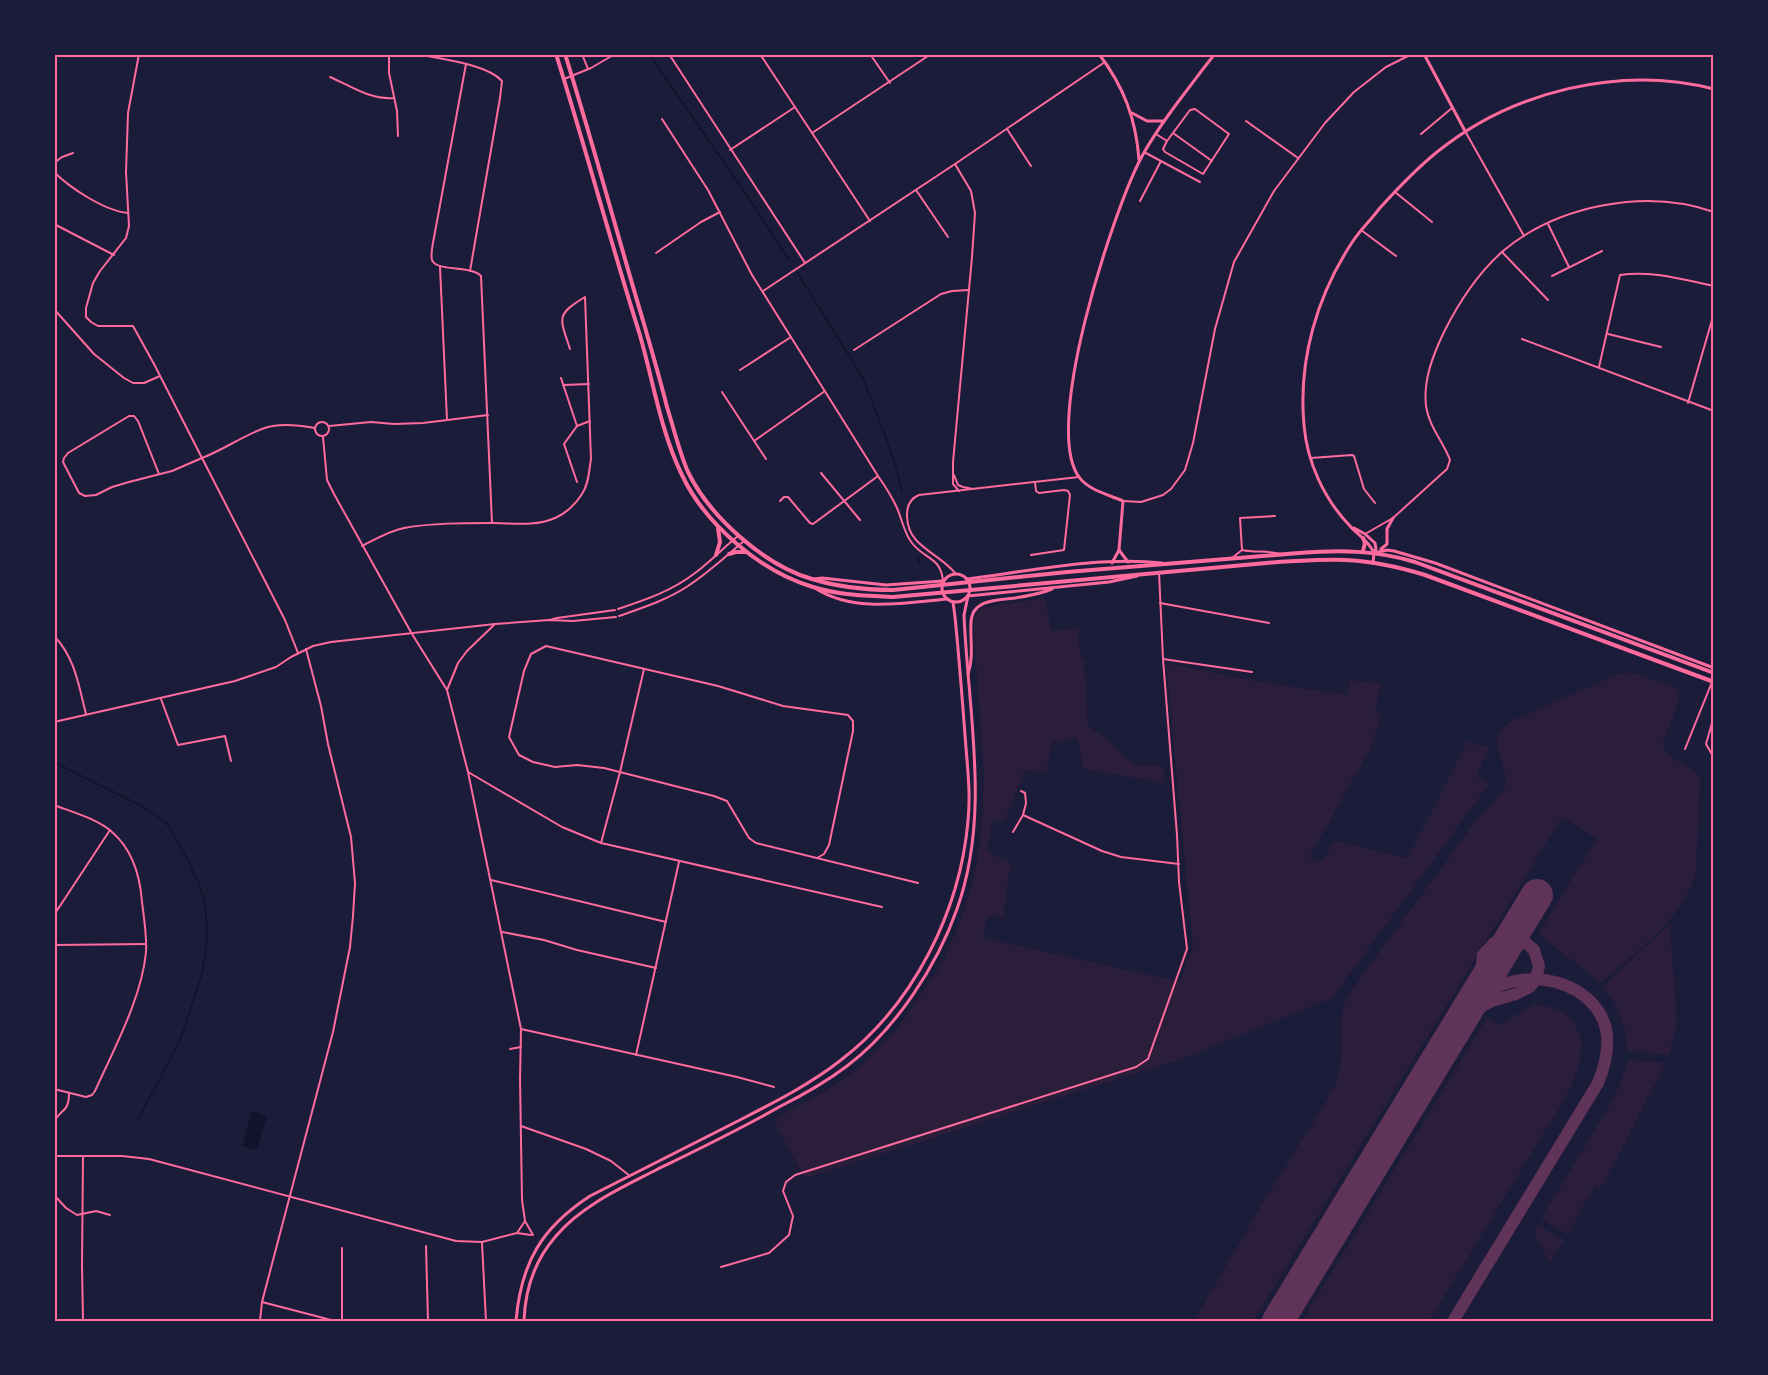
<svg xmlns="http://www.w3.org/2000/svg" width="1768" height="1375" font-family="Quicksand,sans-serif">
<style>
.green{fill:#2a1e3b}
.water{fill:#12122b}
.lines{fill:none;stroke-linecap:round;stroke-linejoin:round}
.stream{stroke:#12122b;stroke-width:1.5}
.taxiway{stroke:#603358;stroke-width:12}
.runway{stroke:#603358;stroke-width:32}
.minor{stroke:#ff6b9d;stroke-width:2}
.tertiary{stroke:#ff6b9d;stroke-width:3}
.secondary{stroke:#ff6b9d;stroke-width:3}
.primary{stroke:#ff6b9d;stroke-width:4}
.neatline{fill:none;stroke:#ff6b9d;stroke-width:2}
</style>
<rect width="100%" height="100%" fill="#1b1b3a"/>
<!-- green -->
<g class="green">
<polygon points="1045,598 1051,631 1078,629 1081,661 1084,661 1088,726 1107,739 1135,766 1164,766 1165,783 1084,769 1077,739 1052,742 1046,772 1025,770 1005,820 992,821 987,852 1011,862 1003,917 987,916 983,938 1180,982 1193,947 1166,663 1255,681 1347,695 1350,680 1380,684 1375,713 1382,714 1370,749 1309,858 1322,861 1334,841 1408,858 1467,741 1489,748 1476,776 1490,783 1332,998 1184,1058 806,1178 778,1130 774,1119 817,1096 842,1080 864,1063 894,1033 937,971 944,959 963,914 973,880 979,849 982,818 984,772 973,622 978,610 983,607"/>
<path d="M1632 672 1673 687C1678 691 1679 694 1679 701L1663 743C1666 762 1694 762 1700 780L1696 872C1685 918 1635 952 1601 983L1538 934 1597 839 1562 817 1253 1321H1194L1265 1199 1321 1110 1336 1083 1341 1060 1342 1014 1345 1000 1353 988 1472 826 1501 793 1506 783 1504 769 1496 741 1505 726 1513 720 1617 675Z"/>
<path d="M1670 924 1677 1023 1669 1055 1628 1051C1624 1021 1621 1011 1603 986Z"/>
<path d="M1534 1005C1545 1005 1557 1008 1566 1015 1592 1036 1579 1068 1568 1093L1429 1321H1302L1487 1018 1498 1025Z"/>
<polygon points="1629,1060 1666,1063 1601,1188 1595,1185 1568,1234 1541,1219 1614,1098"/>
<polygon points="1538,1225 1564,1240 1550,1262 1534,1234"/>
</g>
<!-- water -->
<polygon class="water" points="252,1111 267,1116 257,1150 242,1146"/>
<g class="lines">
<!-- stream -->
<g class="stream">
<polyline points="649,54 750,200 789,260"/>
<polyline points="797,272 863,378 894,460 902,492"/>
<polyline points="918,557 919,564"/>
<polyline points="54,762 140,805 164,821 171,829 186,857 200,886 206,909 207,942 202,973 185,1027 179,1042 139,1118"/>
</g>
<!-- taxiway -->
<g class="taxiway">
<polyline points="1449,1041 1459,1026 1475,1010 1492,1001 1516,994 1530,987 1536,979 1539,966 1534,950 1525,942 1520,940 1506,938 1494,943 1483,955 1481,974 1473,999"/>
<path d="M1453 1321 1598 1083C1605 1066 1610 1048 1606 1029 1595 983 1534 968 1495 988 1483 994 1473 1004 1464 1014"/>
</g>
<!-- runway -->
<polyline class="runway" points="1278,1321 1537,895"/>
<!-- minor -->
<g class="minor">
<path d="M139 54 128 113 126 172 129 226 126 238 100 271 93 283 86 308V317L91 322 98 326H133L154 364 202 458C223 450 241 437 262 429 278 422 299 425 315 428"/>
<polyline points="389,54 389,73 397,111 398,136"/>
<path d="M417 54C440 59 487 64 502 81L500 98 470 271"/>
<polyline points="582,54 588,69"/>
<polyline points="669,54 805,263"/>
<polyline points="760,54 870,221"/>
<polyline points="870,54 890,83"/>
<path d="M466 64 435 232C434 239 430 253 432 260 436 272 471 265 481 276L492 523"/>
<path d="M330 77C351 86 370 100 394 98"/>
<polyline points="564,79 591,68 615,54"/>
<polyline points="662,119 708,190 752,275 878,476 813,524 810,523 788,497 784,497 780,501"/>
<polyline points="1246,121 1298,158"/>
<polyline points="1007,129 1031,166"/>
<polyline points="1465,131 1524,236"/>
<polyline points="812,133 931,54"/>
<polyline points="1173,133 1212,161"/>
<polyline points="1156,134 1167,141 1190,110 1195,109 1229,134 1203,174 1165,152 1163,149 1167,141"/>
<polyline points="1421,134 1452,108"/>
<polyline points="730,150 795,107"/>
<polyline points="1144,152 1200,182"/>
<polyline points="54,163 62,157 73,153"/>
<polyline points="955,164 971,191 975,213 972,257 953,462 953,484 959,491"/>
<path d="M54 172C70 188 105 211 128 213"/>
<polyline points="916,190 948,237"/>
<polyline points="1395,192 1432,222"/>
<polyline points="1140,201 1161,161"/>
<polyline points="54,224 114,255"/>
<polyline points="1548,224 1569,267"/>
<polyline points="1361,230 1396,256"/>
<polyline points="1502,252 1548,300"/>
<polyline points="656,253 701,222 720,212"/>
<polyline points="440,267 447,420"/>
<polyline points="1552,276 1602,251"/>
<polyline points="763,291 955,164 1105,62"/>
<polyline points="54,309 94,354 124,378 133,383 144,383 160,376"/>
<polyline points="1608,334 1661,347"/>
<polyline points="1522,339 1714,411"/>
<polyline points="854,350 941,294 952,291 969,290"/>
<path d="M1599 367 1620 275C1651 270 1684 280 1714 286"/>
<polyline points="740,370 791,337"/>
<polyline points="561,378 577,426"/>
<polyline points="563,385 589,384"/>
<polyline points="722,392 766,459"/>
<polyline points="1688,403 1714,313"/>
<circle cx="322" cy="429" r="7"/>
<polyline points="329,426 371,422 394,424 423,423 488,415"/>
<polyline points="323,437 327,480 334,494 412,634 447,690"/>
<polyline points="754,441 825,391"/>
<polyline points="1311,458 1352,455 1354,456 1364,489 1375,503"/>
<polyline points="821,473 860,520"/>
<polyline points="159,474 138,421 134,416 129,416 68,453 64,458 63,462 79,493 85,496 96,495 112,487 129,482 172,471 202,458 285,620 298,653"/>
<polyline points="954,475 958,485 963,487 973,489"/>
<path d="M878 476C885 486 892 497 897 508 902 519 904 533 912 543 924 559 941 557 943 581"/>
<polyline points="577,482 564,444 577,426 590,421"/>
<polyline points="1123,501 1141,502 1163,495 1171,489 1185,470 1193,443 1215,329 1234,262 1274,191 1325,123 1354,92 1386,67 1412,54"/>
<path d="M1365 534 1393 518 1447 469 1450 460C1443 441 1429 427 1426 406 1423 380 1433 355 1444 332 1459 302 1478 273 1503 251 1558 205 1646 188 1714 212"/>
<path d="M362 546C376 539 389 531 404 528 432 523 463 523 491 523 512 523 535 527 555 518 565 514 576 504 582 494 589 484 589 470 591 459L585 297C555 315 560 318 570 349"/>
<polyline points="1242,550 1240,518 1275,516"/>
<path d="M1242 550C1255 553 1267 550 1280 554"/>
<polyline points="1031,555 1064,550 1070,495 1068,491 1064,490 1039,493 1036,491 1035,482"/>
<polyline points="1232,558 1242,550"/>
<path d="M956 574C945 560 928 553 916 540 906 529 901 502 919 495L1079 477"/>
<polyline points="1160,603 1269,623"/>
<path d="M618 609C645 600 672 591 695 573 710 562 723 548 738 536"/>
<path d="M619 616C642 608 667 600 688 586 708 573 725 557 744 541"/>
<polyline points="550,620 557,618 615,610"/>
<polyline points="495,624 467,651 458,663 447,690 468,772 521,1029 520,1079 522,1200 525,1221 533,1235"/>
<path d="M54 636C75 657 79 687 86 714"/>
<polyline points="1163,659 1252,672"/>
<polyline points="161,699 178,745 225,736 231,761"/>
<polyline points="1714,716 1706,744 1714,758"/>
<polyline points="54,722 235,681 276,667 291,657 313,646 331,642 495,624 549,620 573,621 616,617"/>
<polyline points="1685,749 1712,682"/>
<polyline points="468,772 562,827 601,843 882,907"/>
<polyline points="1021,791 1025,793 1026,803 1023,815"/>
<path d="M54 805C72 812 98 819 112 832 133 850 140 875 142 902 144 918 147 936 146 952 142 997 114 1049 95 1091L92 1095 86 1097 54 1089"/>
<polyline points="1013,832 1023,815 1102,851 1121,857 1179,864"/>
<polyline points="601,843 620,772 644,669"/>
<polyline points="817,858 824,854 829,845 853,731 853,721 848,715 783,706 718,686 546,646 531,654 524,671 509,737 519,755 533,762 555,767 577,765 604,768 714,796 727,801 749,838 756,843 918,883"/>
<polyline points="491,880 666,922"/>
<polyline points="54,915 110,830"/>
<polyline points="502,932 544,940 577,950 656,968"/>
<polyline points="54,945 146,944"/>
<polyline points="521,1029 737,1077 774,1087"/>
<polyline points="510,1049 521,1047"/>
<polyline points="636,1055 679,862"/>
<path d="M54 1122C60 1108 69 1114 69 1093"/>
<polyline points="521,1126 586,1149 611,1161 630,1176"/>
<polyline points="54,1156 122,1156 149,1159 456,1241 482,1242 517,1233 531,1235"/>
<polyline points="54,1195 66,1208 77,1215 96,1211 110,1215"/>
<polyline points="517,1233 525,1221"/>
<polyline points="482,1243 486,1321"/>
<polyline points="426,1246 428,1321"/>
<polyline points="721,1267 769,1253 789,1235 793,1216 783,1191 786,1182 795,1175 1136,1067 1148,1059 1187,949 1179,882 1177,835 1163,659 1159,572"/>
<polyline points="262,1302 335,1321"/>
<polyline points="83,1321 82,1265 83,1156"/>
<polyline points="260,1321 262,1302 333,1032 350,947 353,916 355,883 351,837 328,744 321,706 306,649"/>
<polyline points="342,1321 342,1248"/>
</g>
<!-- tertiary -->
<g class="tertiary">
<path d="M1099 54C1124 87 1136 119 1139 160"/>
<polyline points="1424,54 1465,131"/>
<polyline points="1132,113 1147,121 1164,121"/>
<polyline points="1354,528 1365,534 1375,543 1376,549 1374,553 1373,563"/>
<polyline points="1381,549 1387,544 1387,529 1393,518"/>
<polyline points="1119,550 1128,562"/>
<path d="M1374 553C1369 541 1358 535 1350 526 1324 499 1307 462 1304 425 1298 360 1317 295 1353 241 1361 229 1371 220 1379 209 1397 189 1416 169 1437 152 1512 91 1620 65 1714 89"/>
<polyline points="1374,553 1387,550 1394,551 1435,563 1714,668"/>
<path d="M1112 563 1119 550 1123 501C1109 495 1088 490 1079 477 1042 427 1112 216 1139 162 1151 138 1168 115 1184 94 1194 81 1204 67 1215 54"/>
</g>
<!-- secondary -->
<g class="secondary">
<circle cx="956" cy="588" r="14"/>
<polyline points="814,579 822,578 886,585 943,581"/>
<path d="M967 579C1029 571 1100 556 1162 563"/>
<path d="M815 588C853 613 904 603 947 599"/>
<path d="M968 674C974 657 970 640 971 622 972 599 998 600 1015 598 1028 596 1040 594 1052 589"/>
<path d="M516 1321C521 1263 541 1228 590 1196 637 1172 685 1148 732 1124 769 1105 808 1086 841 1060 914 1004 960 911 968 821 971 792 967 764 965 735 962 696 959 656 955 617L953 602"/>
<path d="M524 1321C525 1290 535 1260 556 1236 581 1206 621 1188 656 1170 697 1150 739 1130 779 1107 803 1095 826 1082 847 1066 895 1030 937 966 957 909 991 814 968 713 964 615L968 596 1109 582 1137 576"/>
</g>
<!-- primary -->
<g class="primary">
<path d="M556 54C585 146 610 240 639 332 653 379 660 430 682 475 705 524 761 572 813 587 838 595 867 596 893 597L1278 562C1301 561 1323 559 1345 560 1372 561 1399 567 1425 575L1714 682"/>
<path d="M565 54C593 143 617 234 644 324 652 352 660 379 667 407 674 429 679 451 688 472 710 517 764 565 812 579 838 587 866 590 893 590L1067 572 1299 553C1339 550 1376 550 1415 562L1714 673"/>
<polyline points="1363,551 1365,543 1363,538"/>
<polyline points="729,554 736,552 746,552"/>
<polyline points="716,555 720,542 718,528"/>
</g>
</g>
<!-- border -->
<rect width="1768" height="1375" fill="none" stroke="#1b1b3a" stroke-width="111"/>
<rect x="56" y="56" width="1656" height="1264" class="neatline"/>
</svg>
